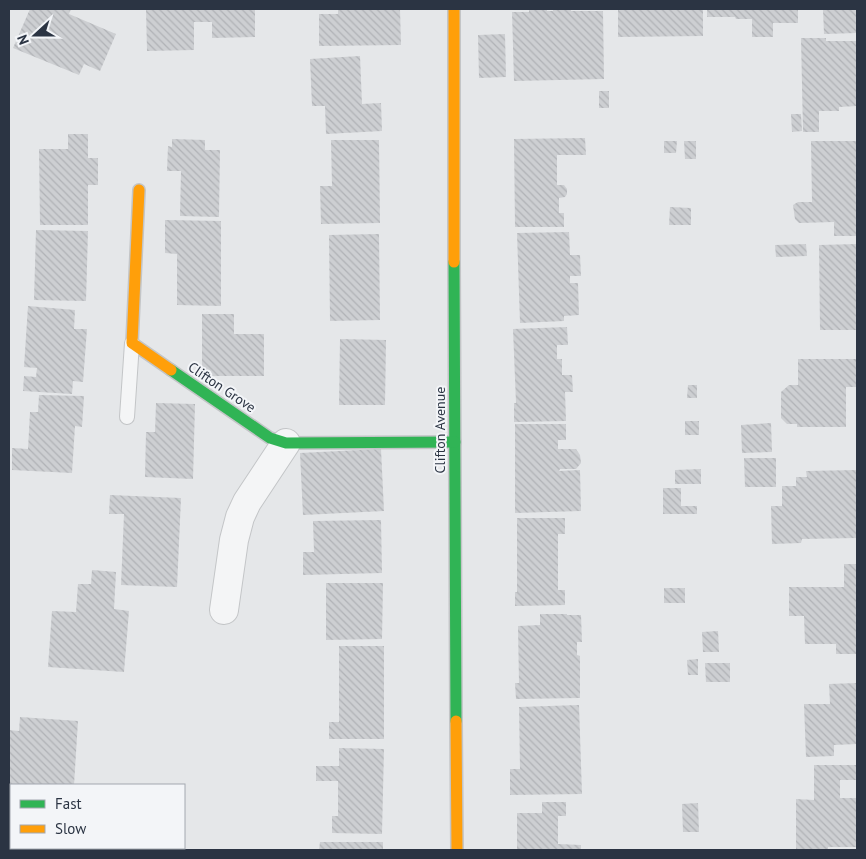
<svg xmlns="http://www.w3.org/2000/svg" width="866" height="859" font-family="'PT Sans',sans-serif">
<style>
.building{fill:url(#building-back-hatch)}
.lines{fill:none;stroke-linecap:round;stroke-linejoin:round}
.lane-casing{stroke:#c3c5c7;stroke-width:16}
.street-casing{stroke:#c3c5c7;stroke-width:30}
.fast-casing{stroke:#c3c5c7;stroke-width:14}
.slow-casing{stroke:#c3c5c7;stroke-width:14}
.lane{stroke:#f4f5f6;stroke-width:14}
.street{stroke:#f4f5f6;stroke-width:28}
.fast{stroke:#30b455;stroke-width:11}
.slow{stroke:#ff9f0a;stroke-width:11}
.labels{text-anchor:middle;stroke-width:4;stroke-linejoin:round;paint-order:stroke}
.street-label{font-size:14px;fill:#2b3443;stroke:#f3f5f8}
</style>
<defs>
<pattern id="building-back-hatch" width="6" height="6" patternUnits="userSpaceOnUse" patternTransform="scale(1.25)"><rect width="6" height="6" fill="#cdcfd2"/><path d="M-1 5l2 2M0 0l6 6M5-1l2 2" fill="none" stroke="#b0b2b6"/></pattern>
</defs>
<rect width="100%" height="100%" fill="#e5e7e9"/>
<!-- building -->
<g class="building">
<polygon points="30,9 71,9 69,14 116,34 100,71 84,64 79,75 13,48"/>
<polygon points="146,9 255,9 255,37 212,38 212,22 194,22 194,50 147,51"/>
<polygon points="338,9 400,9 401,45 319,46 319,14 338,14"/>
<polygon points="529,9 547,9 547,11 553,11 553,9 571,9 571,11 603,11 604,79 514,81 512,12 529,12"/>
<polygon points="618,9 703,9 703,36 618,37"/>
<polygon points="707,9 798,9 798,23 773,23 773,37 752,37 752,19 736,19 735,17 707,17"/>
<polygon points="823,9 857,9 857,33 824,34"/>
<polygon points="505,34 506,77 479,78 478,35"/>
<polygon points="801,38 826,38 826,41 857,41 857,106 839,107 839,111 819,111 819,132 803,132"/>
<polygon points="360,56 362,104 381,103 382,131 326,134 325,106 312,106 310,59"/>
<rect x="599" y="91" width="10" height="17"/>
<polygon points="791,114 801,114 802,131 792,132"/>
<polygon points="68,134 88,134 88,158 98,158 98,185 88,185 88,225 40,225 39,149 68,149"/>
<polygon points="585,138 586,155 557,155 557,185 564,185 567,189 567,194 565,197 559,198 559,213 564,213 564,227 515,227 514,139"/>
<polygon points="172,139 205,140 205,150 220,150 219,217 180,216 181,171 167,171 168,146 172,147"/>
<polygon points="331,140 379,140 380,223 321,224 320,186 332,186"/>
<polygon points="664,141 677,141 676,153 664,153"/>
<polygon points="684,141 696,141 696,159 685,159"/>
<polygon points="811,141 857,141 857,236 834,236 834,222 799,223 795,219 793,205 798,202 812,202"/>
<polygon points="670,207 691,208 691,225 669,225"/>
<polygon points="165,220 221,221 221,306 177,305 177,254 165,253"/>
<polygon points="36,230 88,231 86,301 34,300"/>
<polygon points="569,232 570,255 580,255 581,276 570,276 570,283 578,283 579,315 564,316 564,321 520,323 517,233"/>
<polygon points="379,234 380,320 330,321 329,235"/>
<polygon points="806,244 807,256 776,257 775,245"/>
<polygon points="857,244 857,330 820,330 819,245"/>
<polygon points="28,306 75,310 74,329 87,329 83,382 73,381 72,394 23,391 24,376 36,377 37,368 24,367"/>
<polygon points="202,314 234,314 234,334 264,334 264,376 202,376"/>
<polygon points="567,327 568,345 557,345 557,359 562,359 562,375 572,375 573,392 565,392 566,421 514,422 514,403 516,403 513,329"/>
<polygon points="340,339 386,340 385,405 339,405"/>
<polygon points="798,359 857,359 857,387 846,387 846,427 797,427 797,424 787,424 781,418 781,392 789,385 798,385"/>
<polygon points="688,385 697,385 697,398 687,398"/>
<polygon points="39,395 84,396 82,427 75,426 72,473 12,470 12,448 28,449 30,412 38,412"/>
<polygon points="156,403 195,404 193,479 145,477 146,432 155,432"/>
<rect x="685" y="421" width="14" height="14"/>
<polygon points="771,423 772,452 742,453 741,425"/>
<polygon points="515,424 566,424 566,440 558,440 558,449 576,449 580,455 581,463 576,469 560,469 559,471 580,470 581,511 515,513"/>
<polygon points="381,449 384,511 303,515 300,453"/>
<polygon points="744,458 776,458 776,487 745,487"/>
<polygon points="701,469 701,484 675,484 675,470"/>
<polygon points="857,470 857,538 802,539 801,543 772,544 771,506 782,506 782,486 796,486 796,477 807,477 806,471"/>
<polygon points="663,488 681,488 681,506 697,506 697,514 663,514"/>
<polygon points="110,495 181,498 177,587 121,585 124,514 109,514"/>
<polygon points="517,518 565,518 565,534 558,534 558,590 565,590 565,605 515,606 515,592 517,592"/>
<polygon points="381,520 382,573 303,575 303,552 314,552 313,521"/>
<polygon points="844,564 857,564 857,654 836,654 836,644 805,644 804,616 789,616 789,587 844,587"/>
<polygon points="92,570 116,572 114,609 129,611 124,672 48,667 52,611 76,612 78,584 91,584"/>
<polygon points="326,583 383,583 382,639 326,640"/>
<rect x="664" y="588" width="21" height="15"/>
<polygon points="540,614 567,614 567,615 581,615 582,642 577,642 577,655 580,656 580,698 516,699 515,683 519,683 518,626 540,625"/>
<polygon points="718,631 719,652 703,652 702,632"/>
<polygon points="339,646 384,646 384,739 329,739 329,722 339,722"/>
<polygon points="698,659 698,675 688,675 687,660"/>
<polygon points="705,663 730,663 730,682 706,682"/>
<polygon points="857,683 857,744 834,745 834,756 806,757 804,704 830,704 829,684"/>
<polygon points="579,705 582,794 510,795 510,769 520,769 519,707"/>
<polygon points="20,717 78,721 74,785 11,785 11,797 9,797 9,730 19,731"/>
<polygon points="339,748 384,749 382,834 332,833 332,816 338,816 338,781 316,781 316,766 339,766"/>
<polygon points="814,765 857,765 857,780 840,780 840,798 857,798 857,847 828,847 828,850 796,850 796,799 814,800"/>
<polygon points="542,802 566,802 566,816 558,816 558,844 581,845 581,850 517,850 517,813 542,813"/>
<polygon points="698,803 699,832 683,832 682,804"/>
<polygon points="320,842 383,842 383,850 319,850"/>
</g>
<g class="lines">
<!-- lane casing -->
<g class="lane-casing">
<polyline id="lane" points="127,417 132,343"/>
</g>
<!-- street casing -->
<g class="street-casing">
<polyline id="street" points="224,610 234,540 240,517 247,502 286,443"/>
</g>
<!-- fast casing -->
<g class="fast-casing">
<g id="fast">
<polyline points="454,262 456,721"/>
<polyline points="171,370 270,438 286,443 455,442"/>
</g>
</g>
<!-- slow casing -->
<g class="slow-casing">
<g id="slow">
<polyline points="454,9 454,262"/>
<polyline points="139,190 132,343 171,370"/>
<polyline points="456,721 457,850"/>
</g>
</g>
<!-- lane -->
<use href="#lane" class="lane"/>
<!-- street -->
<use href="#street" class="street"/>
<!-- fast -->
<use href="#fast" class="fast"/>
<!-- slow -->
<use href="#slow" class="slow"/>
</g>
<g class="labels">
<!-- street labels -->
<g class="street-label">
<text transform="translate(222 387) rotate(34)" y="5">Clifton Grove</text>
<text transform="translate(440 430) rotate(-90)" y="5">Clifton Avenue</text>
</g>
</g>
<!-- border -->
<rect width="866" height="859" fill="none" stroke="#2b3443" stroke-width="20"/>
<!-- legend -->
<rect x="10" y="784" width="175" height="65" fill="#f3f5f8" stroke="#a3a8b0"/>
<rect x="20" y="800" width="25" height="8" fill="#30b455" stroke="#a3a8b0"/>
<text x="55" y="809" font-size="15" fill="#2b3443">Fast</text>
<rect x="20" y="825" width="25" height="8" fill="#ff9f0a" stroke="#a3a8b0"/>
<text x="55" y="834" font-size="15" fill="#2b3443">Slow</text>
<!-- north arrow -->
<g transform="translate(35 35) rotate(249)" stroke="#f3f5f8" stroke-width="4" paint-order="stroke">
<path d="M0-4L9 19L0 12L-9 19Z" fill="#2b3443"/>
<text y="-8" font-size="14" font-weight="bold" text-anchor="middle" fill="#2b3443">N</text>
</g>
</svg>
